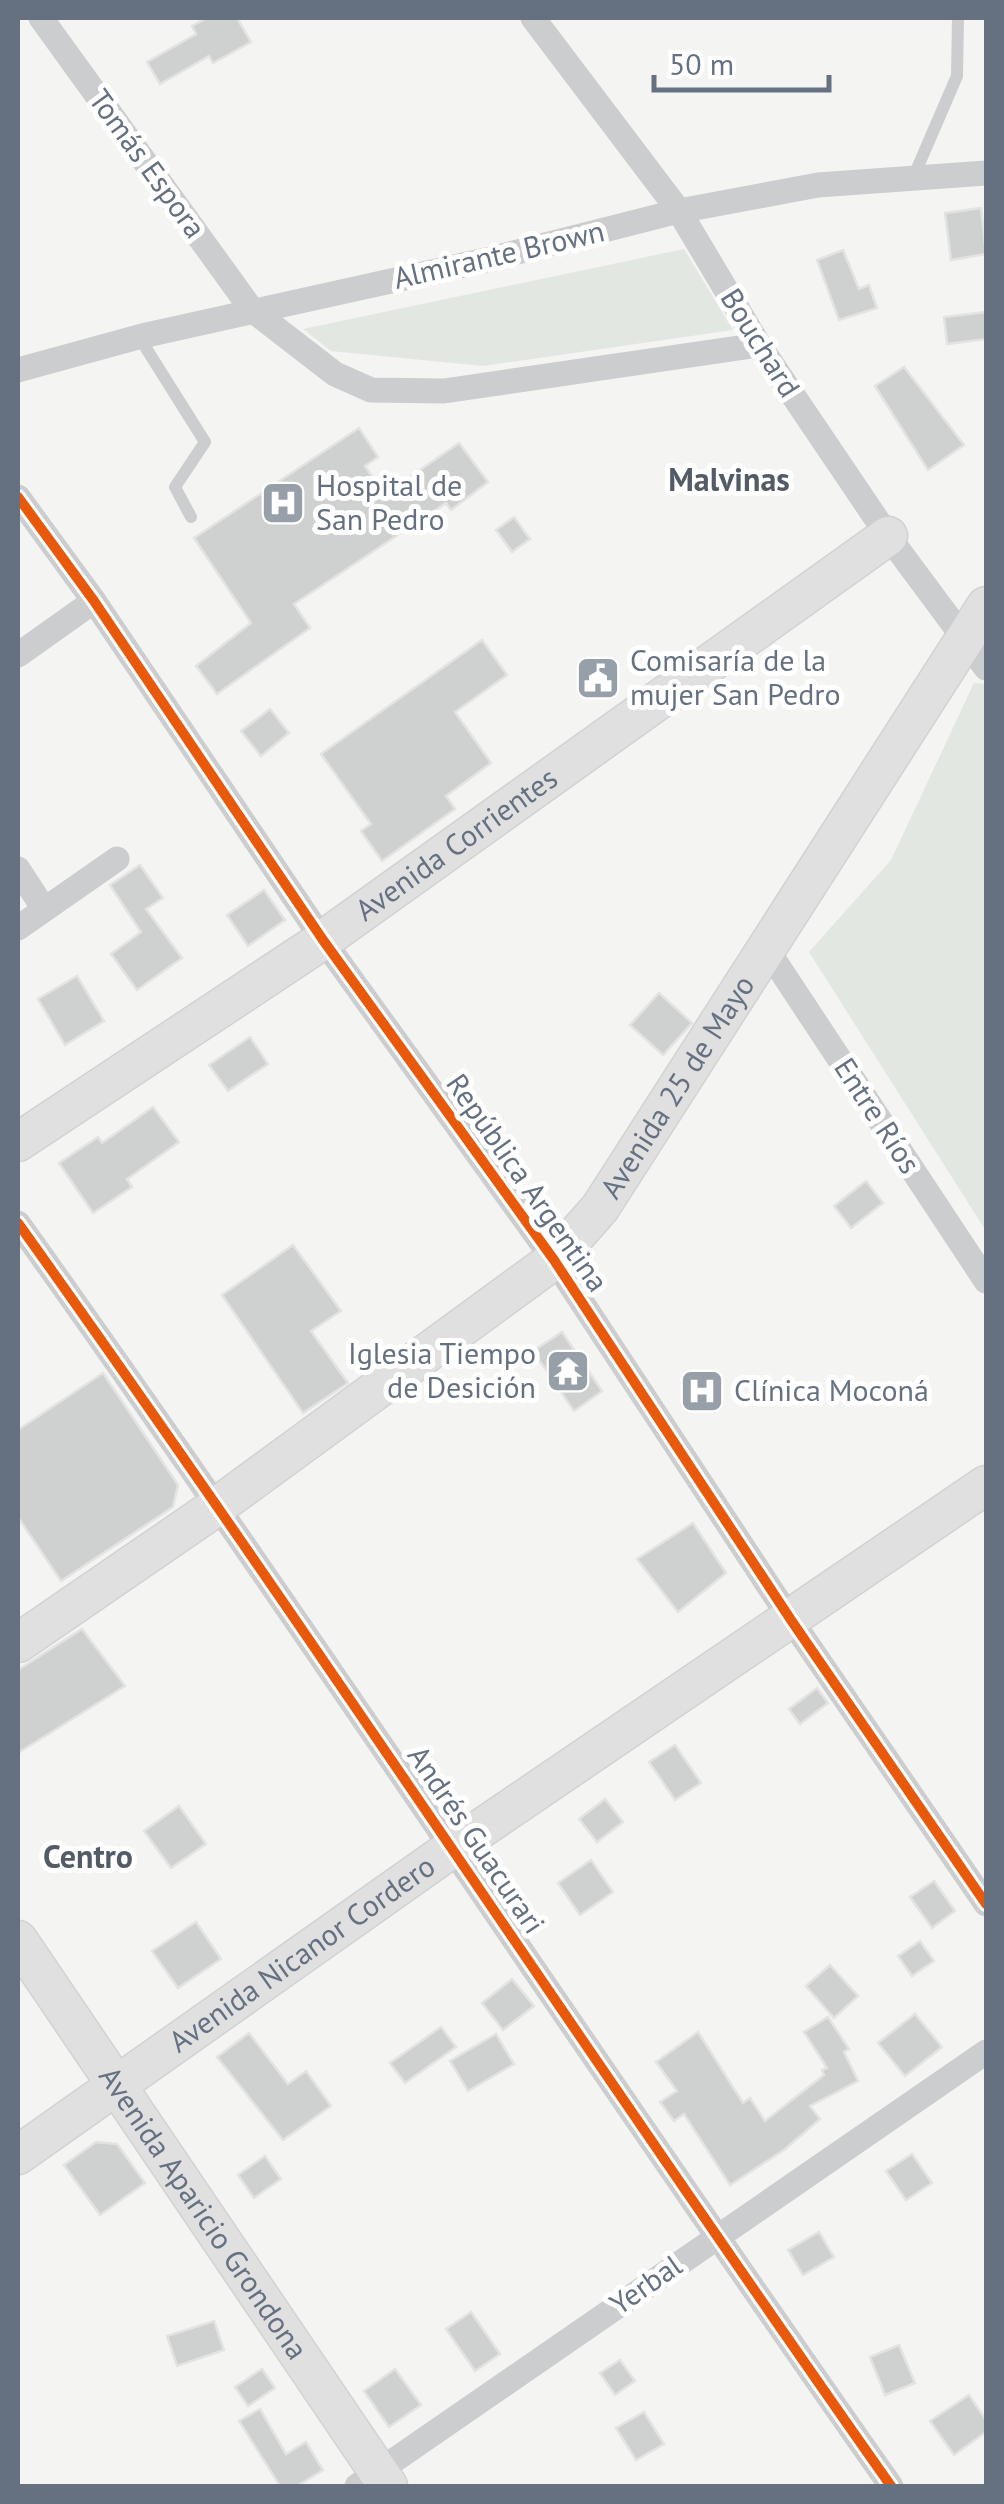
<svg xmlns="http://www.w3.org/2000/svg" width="1004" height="2504" font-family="'PT Sans',sans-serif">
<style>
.green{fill:#e3e7e1}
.building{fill:#cfd0d0;stroke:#e3e3e2;stroke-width:2.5}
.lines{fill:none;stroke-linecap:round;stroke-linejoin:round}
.secondary-casing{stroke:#d1d2d2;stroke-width:41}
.service{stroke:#cccdce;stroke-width:12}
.minor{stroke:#cccdce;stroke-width:25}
.secondary{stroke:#e0e0e1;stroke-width:38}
.cycleway-casing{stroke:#fff;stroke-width:16}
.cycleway{stroke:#e8590c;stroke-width:10}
.labels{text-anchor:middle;stroke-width:10;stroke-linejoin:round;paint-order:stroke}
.street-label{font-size:30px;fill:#657181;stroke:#fff}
.poi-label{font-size:30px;fill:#657181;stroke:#fff;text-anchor:start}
.neighbourhood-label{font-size:32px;font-weight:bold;fill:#535b67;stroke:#fff}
</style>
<rect width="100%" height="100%" fill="#f4f4f3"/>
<!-- green -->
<g class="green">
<polygon points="684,249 733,330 483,366 331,351 303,329"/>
<polygon points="974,683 986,684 986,1231 809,952 891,860"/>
</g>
<!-- building -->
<g class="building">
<polygon points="207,18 237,18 251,42 213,63 209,56 160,84 147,62 196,34 192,26"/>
<polygon points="981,208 986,254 951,260 945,213"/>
<polygon points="843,250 859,289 869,285 877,308 839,320 817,260"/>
<polygon points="986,312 986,339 947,344 944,317"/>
<polygon points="904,367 964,445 928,470 875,386"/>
<polygon points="359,428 378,457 365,466 384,495 459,443 488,482 451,510 446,503 294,604 310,628 217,694 196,666 251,623 194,538"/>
<polygon points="514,517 530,539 512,552 496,530"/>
<polygon points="482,640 507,675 455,712 491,763 446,796 455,809 382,861 361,831 371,824 321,754"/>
<polygon points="270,709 289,733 261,756 241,731"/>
<polygon points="140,865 163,898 146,909 182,958 137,990 111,954 141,932 110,885"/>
<polygon points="264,890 285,920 248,946 227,915"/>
<polygon points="77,976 104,1021 65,1045 38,999"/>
<polygon points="659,993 692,1023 663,1055 630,1025"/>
<polygon points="250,1037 268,1064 228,1091 209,1065"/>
<polygon points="153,1107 179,1142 127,1179 132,1187 93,1213 59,1163 98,1137 102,1143"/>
<polygon points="866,1181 883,1203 851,1228 834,1206"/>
<polygon points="293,1245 341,1311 311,1331 348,1383 303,1413 222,1295"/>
<polygon points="562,1332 602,1391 574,1411 533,1351"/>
<polygon points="103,1373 178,1485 173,1507 61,1581 18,1517 18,1430"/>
<polygon points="693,1523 726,1573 678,1612 637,1559"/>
<polygon points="82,1629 125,1686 18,1753 18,1670"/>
<polygon points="817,1688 828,1703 800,1724 789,1709"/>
<polygon points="675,1745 701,1783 675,1800 649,1762"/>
<polygon points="605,1799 623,1822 597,1842 579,1819"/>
<polygon points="179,1806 206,1844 171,1868 144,1831"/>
<polygon points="591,1860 613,1892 580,1915 558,1883"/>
<polygon points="934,1881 955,1911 932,1928 910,1897"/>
<polygon points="196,1922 221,1959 178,1988 152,1951"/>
<polygon points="920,1941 934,1961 912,1976 898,1956"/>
<polygon points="830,1965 858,1996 834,2018 806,1986"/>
<polygon points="512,1979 534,2006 503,2030 482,2003"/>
<polygon points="915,2014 942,2047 905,2076 878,2043"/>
<polygon points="828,2017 849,2049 844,2052 858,2081 810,2106 820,2119 784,2150 730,2185 684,2114 674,2121 660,2102 677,2091 656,2062 698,2032 743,2103 750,2098 765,2121 824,2075 822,2070 827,2068 804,2032"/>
<polygon points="441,2027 456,2047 405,2083 390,2063"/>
<polygon points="249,2033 288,2084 306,2071 331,2106 283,2140 217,2057"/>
<polygon points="496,2034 514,2064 468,2091 450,2061"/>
<polygon points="96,2142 117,2144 145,2183 100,2215 64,2165"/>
<polygon points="912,2154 932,2183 906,2200 886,2171"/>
<polygon points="265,2156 281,2179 254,2198 238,2175"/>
<polygon points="819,2232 834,2257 803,2275 788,2250"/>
<polygon points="471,2312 500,2354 475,2371 446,2329"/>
<polygon points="214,2321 224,2350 177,2366 167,2336"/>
<polygon points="899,2345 915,2383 885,2395 870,2357"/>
<polygon points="620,2360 635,2381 615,2395 600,2373"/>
<polygon points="262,2369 275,2388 248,2406 235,2387"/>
<polygon points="395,2369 421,2405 389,2427 364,2391"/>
<polygon points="969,2395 986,2420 986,2432 954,2455 930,2421"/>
<polygon points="260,2409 286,2454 306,2442 323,2470 297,2486 280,2486 239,2421"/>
<polygon points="644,2412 664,2444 636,2460 616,2428"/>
</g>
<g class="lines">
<!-- secondary casing -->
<g class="secondary-casing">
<g id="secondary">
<path id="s1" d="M18 1142 323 940 888 536"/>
<path id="s2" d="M18 1643 219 1505 554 1260 600 1208 986 606"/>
<path id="s3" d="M18 1940 388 2486"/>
<path id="s4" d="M18 2155 451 1849 986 1485"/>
</g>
</g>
<!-- service -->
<g class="service">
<polyline points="913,178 957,76 958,18"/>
<polyline points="139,337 205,442 175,487 191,517"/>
</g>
<!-- minor -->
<g class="minor">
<polyline points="41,18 252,310 335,374 371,390 444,391 759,345"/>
<polyline points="533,18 679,211 759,345 888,536 986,668"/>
<polyline points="18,370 142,336 486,260 679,211 818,185 986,173"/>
<polyline points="18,497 94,601 323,940 554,1260 791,1620 986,1904"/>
<polyline points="18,655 94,601"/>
<polyline points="18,869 44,909"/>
<polyline points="18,928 117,859"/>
<polyline points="768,951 986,1281"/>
<path d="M18 1223C316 1640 596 2068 891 2486"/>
<polyline points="357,2486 986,2052"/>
</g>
<!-- secondary -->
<use href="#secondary" class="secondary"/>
<!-- cycleway casing -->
<g class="cycleway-casing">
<g id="cycleway">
<polyline points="18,497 94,601 323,940 554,1260 791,1620 986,1904"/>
<path d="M18 1223C316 1640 596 2068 891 2486"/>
</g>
</g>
<!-- cycleway -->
<use href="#cycleway" class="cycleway"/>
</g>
<!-- icons -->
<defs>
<g id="hospital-square" transform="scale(2.25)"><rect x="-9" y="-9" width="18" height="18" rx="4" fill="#979fa9" stroke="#fff"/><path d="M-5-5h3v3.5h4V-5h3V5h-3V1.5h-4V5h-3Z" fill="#fff"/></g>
<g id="civic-square" transform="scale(2.25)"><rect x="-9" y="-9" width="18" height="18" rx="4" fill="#979fa9" stroke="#fff"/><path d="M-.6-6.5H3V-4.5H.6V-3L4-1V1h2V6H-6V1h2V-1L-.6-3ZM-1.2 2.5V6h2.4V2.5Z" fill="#fff"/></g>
<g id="temple-square" transform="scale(2.25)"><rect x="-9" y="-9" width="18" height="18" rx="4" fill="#979fa9" stroke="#fff"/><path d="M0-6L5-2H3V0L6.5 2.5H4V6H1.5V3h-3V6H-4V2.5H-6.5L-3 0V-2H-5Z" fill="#fff"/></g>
</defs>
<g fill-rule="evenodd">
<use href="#hospital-square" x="283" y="503"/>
<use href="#civic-square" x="598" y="678"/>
<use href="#temple-square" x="568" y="1371"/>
<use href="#hospital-square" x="702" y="1391"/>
</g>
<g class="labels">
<!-- street labels -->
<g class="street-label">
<text transform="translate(147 164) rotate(54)" y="10">Tomás Espora</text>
<text transform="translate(499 255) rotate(-13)" y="10">Almirante Brown</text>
<text transform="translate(760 343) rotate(58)" y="10">Bouchard</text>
<text dy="10" stroke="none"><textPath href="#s1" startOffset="530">Avenida Corrientes</textPath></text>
<text dy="10" stroke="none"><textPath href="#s2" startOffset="872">Avenida 25 de Mayo</textPath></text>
<text transform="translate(877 1116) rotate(57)" y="10">Entre Ríos</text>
<text transform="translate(527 1183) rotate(55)" y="10">República Argentina</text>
<text transform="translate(476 1840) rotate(56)" y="10">Andrés Guacurari</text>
<text dy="10" stroke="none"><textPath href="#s4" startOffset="348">Avenida Nicanor Cordero</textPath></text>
<text dy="10" stroke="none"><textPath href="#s3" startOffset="330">Avenida Aparicio Grondona</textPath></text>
<text transform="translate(646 2285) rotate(-35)" y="10">Yerbal</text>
</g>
<!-- poi labels -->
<g class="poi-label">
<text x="316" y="496">Hospital de<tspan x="316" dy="34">San Pedro</tspan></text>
<text x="630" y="671">Comisaría de la<tspan x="630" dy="34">mujer San Pedro</tspan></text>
<text x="536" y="1364" text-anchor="end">Iglesia Tiempo<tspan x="536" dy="34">de Desición</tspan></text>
<text x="734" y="1401">Clínica Moconá</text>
</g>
<!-- neighbourhood labels -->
<g class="neighbourhood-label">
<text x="729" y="491">Malvinas</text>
<text x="88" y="1868">Centro</text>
</g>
</g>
<!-- border -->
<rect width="1004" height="2504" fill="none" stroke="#657181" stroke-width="40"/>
<!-- scale -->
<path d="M654 75v15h175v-15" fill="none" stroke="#657181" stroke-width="5"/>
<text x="669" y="75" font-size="30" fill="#657181" stroke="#ffffff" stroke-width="8" paint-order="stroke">50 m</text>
</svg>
